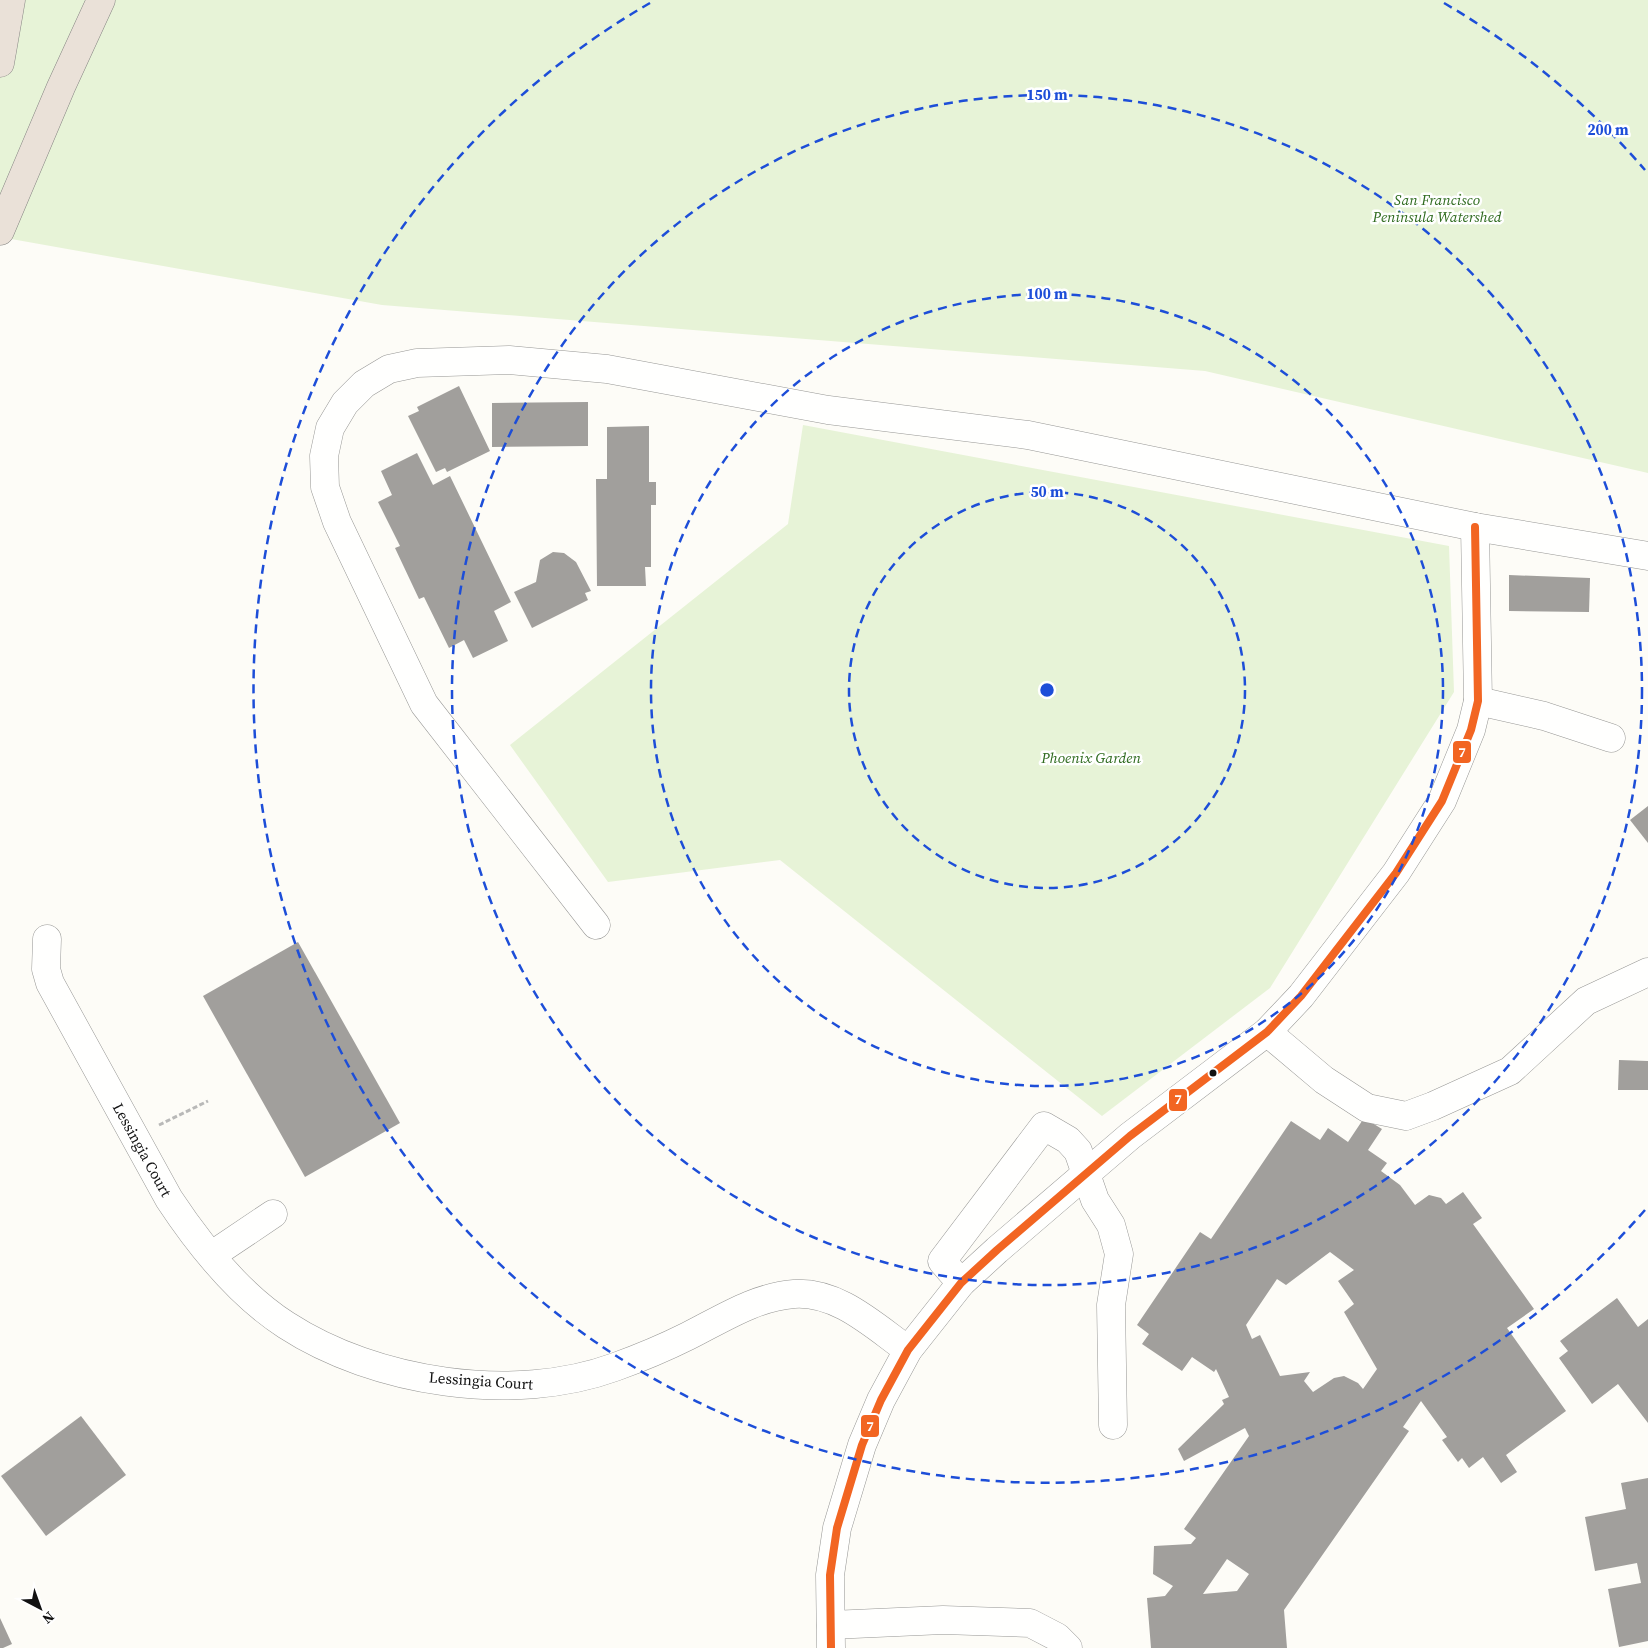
<svg xmlns="http://www.w3.org/2000/svg" width="1648" height="1648" font-family="'Source Serif 4',serif">
<style>
.green{fill:#e7f3d7}
.building{fill:#a19f9c;fill-rule:evenodd}
.lines{fill:none;stroke-linecap:round;stroke-linejoin:round}
.minor-casing{stroke:#979795;stroke-width:29}
.highway-casing{stroke:#858482;stroke-width:29}
.path{stroke:#b9b9b8;stroke-width:3;stroke-dasharray:5 2.5;stroke-linecap:butt}
.minor{stroke:#fffffe;stroke-width:28}
.highway{stroke:#eae1d8;stroke-width:28}
.bus-1-casing{stroke:#fff;stroke-width:11}
.bus-1{stroke:#f26522;stroke-width:8}
.ring{fill:none;stroke:#1d4ed8;stroke-width:2.5;stroke-dasharray:9 6}
.bus-dot{fill:#111;stroke:#fff;stroke-width:2}
.labels{text-anchor:middle;stroke-width:5;stroke-linejoin:round;paint-order:stroke}
.park-label{font-size:15px;font-style:italic;fill:#2f6b1f;stroke:#fff}
.street-label{font-size:15px;fill:#111;stroke:#fff}
.centre{fill:#1d4ed8;stroke:#fff;stroke-width:2.5}
.ring-label{font-size:15px;text-anchor:middle;font-weight:bold;fill:#1d4ed8;stroke:#fff;stroke-width:5;stroke-linejoin:round;paint-order:stroke}
.line-badge{stroke:#fff;stroke-width:2}
.badge-label{font-size:14px;text-anchor:middle;font-weight:bold;fill:#fff}
</style>
<rect width="100%" height="100%" fill="#fdfcf7"/>
<!-- green -->
<g class="green">
<polygon points="0,0 1648,0 1648,473 1205,371 382,305 0,237"/>
<polygon points="803,425 1449,546 1454,692 1270,988 1102,1116 780,860 608,882 510,745 788,524"/>
</g>
<!-- building -->
<g class="building">
<polygon points="459,386 490,451 447,472 445,468 436,472 408,416 419,411 417,407"/>
<polygon points="588,402 588,446 492,447 492,403"/>
<polygon points="649,426 649,482 656,482 656,505 651,505 651,567 645,567 646,586 597,586 596,479 607,479 607,427"/>
<polygon points="417,453 433,485 450,476 511,602 494,611 508,641 473,658 464,640 449,648 424,597 419,599 395,548 400,546 378,502 392,495 381,471"/>
<polygon points="553,552 564,553 576,562 591,591 585,593 588,600 532,628 514,592 536,582 540,560"/>
<polygon points="1509,575 1590,578 1589,612 1509,611"/>
<polygon points="1648,806 1648,843 1630,820"/>
<polygon points="298,942 400,1123 305,1177 203,996"/>
<polygon points="1619,1060 1648,1061 1648,1090 1618,1090"/>
<path d="M1364 1118 1382 1129 1368 1150 1387 1163 1381 1171 1400 1185 1415 1205 1429 1195 1441 1198 1446 1204 1463 1192 1482 1218 1473 1224 1534 1309 1507 1328 1566 1411 1506 1455 1517 1472 1501 1483 1483 1457 1469 1468 1462 1458 1458 1462 1442 1440 1447 1437 1421 1401 1403 1427 1409 1431 1284 1610 1287 1648H1151L1147 1598 1165 1596 1173 1586 1153 1574 1154 1546 1191 1544 1196 1538 1184 1529 1249 1436 1245 1428 1184 1461 1178 1449 1224 1404 1222 1400 1229 1397 1216 1369 1214 1372 1192 1357 1182 1371 1142 1344 1149 1334 1137 1325 1200 1232 1211 1239 1291 1121 1320 1140 1328 1128 1348 1142ZM1330 1252 1354 1270 1338 1281 1354 1304 1344 1312 1377 1369 1363 1389 1358 1383 1344 1376 1334 1378 1313 1392 1304 1381 1310 1372 1280 1376 1260 1335 1252 1339 1246 1325 1277 1279 1286 1285ZM1227 1559 1249 1574 1237 1591 1203 1594Z"/>
<polygon points="1617,1298 1638,1327 1648,1319 1648,1423 1618,1384 1592,1404 1559,1358 1568,1351 1560,1341"/>
<polygon points="81,1416 126,1475 46,1536 1,1476"/>
<polygon points="1648,1478 1648,1641 1619,1647 1608,1589 1641,1583 1637,1563 1595,1571 1585,1517 1626,1509 1621,1483"/>
<polygon points="0,1618 12,1644 3,1648 0,1648"/>
</g>
<g class="lines">
<!-- minor casing -->
<g class="minor-casing">
<g id="minor">
<polyline points="1478,701 1544,716 1611,738"/>
<polyline points="596,925 424,704 337,522 325,487 324,456 330,428 345,403 364,384 389,369 417,363 509,360 607,369 828,410 1028,435 1475,527 1648,556"/>
<path d="M47 939 46 969 50 983 169 1199C200 1246 238 1294 286 1325 375 1383 514 1404 615 1367 640 1358 664 1348 688 1336 722 1319 755 1297 794 1294 838 1291 874 1326 908 1350"/>
<polyline points="1267,1032 1324,1080 1367,1108 1406,1116 1433,1106 1510,1071 1586,1001 1648,972"/>
<polyline points="212,1255 273,1214"/>
<polyline points="961,1283 942,1261 1044,1126 1068,1140 1078,1151 1095,1200 1111,1225 1119,1254 1111,1305 1113,1425"/>
<polyline points="831,1625 943,1620 1030,1623 1057,1637 1068,1648"/>
<polyline points="831,1648 830,1575 837,1528 862,1445 881,1400 908,1350 961,1283 997,1250 1130,1136 1267,1032 1301,996 1396,873 1442,801 1471,730 1478,701 1475,527"/>
</g>
</g>
<!-- highway casing -->
<g class="highway-casing">
<g id="highway">
<polyline points="0,63 11,0"/>
<polyline points="0,231 61,87 101,0"/>
</g>
</g>
<!-- path -->
<polyline class="path" points="159,1125 208,1101"/>
<!-- minor -->
<use href="#minor" class="minor"/>
<!-- highway -->
<use href="#highway" class="highway"/>
<!-- bus-1 casing -->
<g class="bus-1-casing">
<polyline id="bus-1" points="831,1648 830,1575 837,1528 862,1445 881,1400 908,1350 961,1283 997,1250 1130,1136 1267,1032 1301,996 1396,873 1442,801 1471,730 1478,701 1475,527"/>
</g>
<!-- bus-1 -->
<use href="#bus-1" class="bus-1"/>
</g>
<!-- distance rings -->
<g class="ring">
<circle cx="1047" cy="690" r="198"/>
<circle cx="1047" cy="690" r="396"/>
<circle cx="1047" cy="690" r="595"/>
<path d="M1645 1210A793 793 0 1 1 650 3M1444 3A793 793 0 0 1 1645 170"/>
</g>
<!-- markers -->
<circle class="bus-dot" cx="1213" cy="1073" r="4.5"/>
<g class="labels">
<!-- park labels -->
<g class="park-label">
<text x="1437" y="205">San Francisco<tspan x="1437" dy="17">Peninsula Watershed</tspan></text>
<text x="1091" y="763">Phoenix Garden</text>
</g>
<!-- street labels -->
<g class="street-label">
<text transform="translate(142 1150) rotate(61)" y="5">Lessingia Court</text>
<text transform="translate(481 1381) rotate(4)" y="5">Lessingia Court</text>
</g>
</g>
<circle cx="1047" cy="690" r="8" class="centre"/>
<g class="ring-label">
<text x="1047" y="100">150 m</text>
<text x="1608" y="135">200 m</text>
<text x="1047" y="299">100 m</text>
<text x="1047" y="497">50 m</text>
</g>
<g class="line-badge">
<rect x="1452" y="740" width="20" height="24" rx="5" fill="#f26522"/>
<rect x="1168" y="1088" width="20" height="24" rx="5" fill="#f26522"/>
<rect x="860" y="1414" width="20" height="24" rx="5" fill="#f26522"/>
</g>
<g class="badge-label">
<text x="1462" y="757">7</text>
<text x="1178" y="1104">7</text>
<text x="870" y="1431">7</text>
</g>
<!-- north arrow -->
<g transform="translate(40 1608) rotate(139)" stroke="#ffffff" stroke-width="4" paint-order="stroke">
<path d="M0-4L9 19L0 12L-9 19Z" fill="#111111"/>
<text y="-8" font-size="14" font-weight="bold" text-anchor="middle" fill="#111111">N</text>
</g>
</svg>
